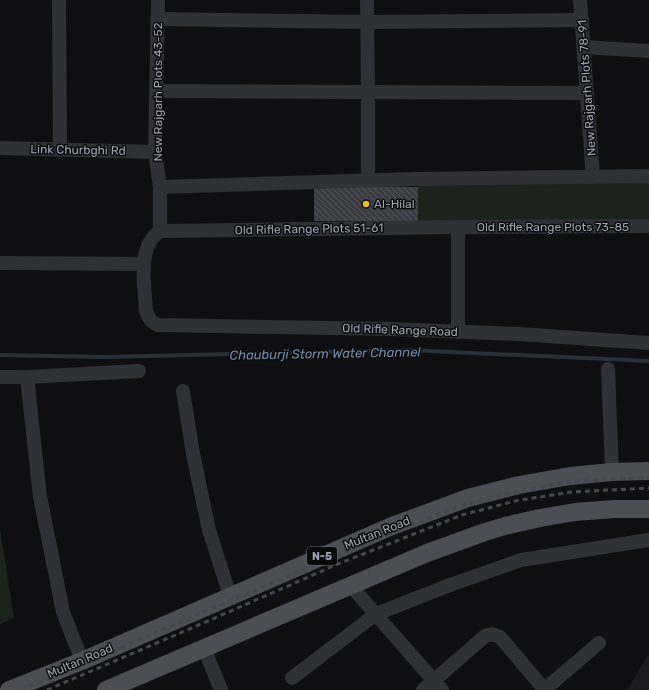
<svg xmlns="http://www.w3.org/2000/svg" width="649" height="690" font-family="Rubik,sans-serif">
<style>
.built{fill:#1b1b1d}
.green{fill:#1c231d}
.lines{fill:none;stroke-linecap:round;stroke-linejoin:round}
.stream{stroke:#282f36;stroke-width:4}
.building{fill:url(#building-back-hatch)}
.minor{stroke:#303135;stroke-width:14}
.major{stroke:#4c4d55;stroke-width:18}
.rail{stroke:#47484f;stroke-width:3;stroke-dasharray:5 4;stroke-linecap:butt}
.poi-dot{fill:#f2be26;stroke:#0a0a0b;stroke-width:1.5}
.labels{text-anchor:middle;stroke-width:3;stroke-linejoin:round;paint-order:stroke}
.shield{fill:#0a0a0b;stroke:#737680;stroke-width:1}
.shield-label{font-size:11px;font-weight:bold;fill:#a0a4b2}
.street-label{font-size:12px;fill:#a0a4b2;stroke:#0a0a0b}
.poi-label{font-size:12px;fill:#a0a4b2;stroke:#0a0a0b;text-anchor:start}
.water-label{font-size:13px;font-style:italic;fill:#768fae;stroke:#0a0a0b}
</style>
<defs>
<pattern id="building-back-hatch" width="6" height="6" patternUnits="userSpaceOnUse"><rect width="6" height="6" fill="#3b3c41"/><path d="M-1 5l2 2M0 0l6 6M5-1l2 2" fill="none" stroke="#54555a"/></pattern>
</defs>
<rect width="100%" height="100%" fill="#0f0f11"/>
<!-- built -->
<polygon class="built" points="649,653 649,690 627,690"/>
<!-- green -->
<g class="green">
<polygon points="649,175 649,225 418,225 418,179"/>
<polygon points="0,529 14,618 0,624"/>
</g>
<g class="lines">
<!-- stream -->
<polyline class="stream" points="0,355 104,357 408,350 649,361"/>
</g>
<!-- building -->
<rect class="building" x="314" y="187" width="104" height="34"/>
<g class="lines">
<!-- minor -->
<g class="minor">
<polyline points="59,0 60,149"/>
<polyline points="158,0 155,152 160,187 160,231"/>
<polyline points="367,0 368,92 368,180"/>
<polyline points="580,0 593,177"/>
<polyline points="158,19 367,22 582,20"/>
<polyline points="584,47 649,51"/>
<polyline points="157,91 587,93"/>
<polyline points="0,148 155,152"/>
<polyline points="160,187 415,179 649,176"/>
<polyline points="458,227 458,332"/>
<path d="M160 231C136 247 145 287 146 311 149 319 151 322 158 325L390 329 519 334 649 343"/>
<polyline points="160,231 458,227 649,226"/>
<polyline points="0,263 143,264"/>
<polyline points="608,369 612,472"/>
<polyline points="0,377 27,377 139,371"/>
<polyline points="27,377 40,497 63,612 82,661"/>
<polyline points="183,391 193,454 209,530 230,596"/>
<polyline points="351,586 442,690"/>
<polyline points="204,648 221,690"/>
<polyline points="292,678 376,614 450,585 521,560 649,540"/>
<polyline points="423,690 485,636 492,634 500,637 545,690"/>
<polyline points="544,690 599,643"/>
</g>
<!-- major -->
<g class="major">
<polyline points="9,690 82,661 392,526 468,498 519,485 570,476 612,472 649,471"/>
<polyline points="106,690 427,553 485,532 505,526 540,518 575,512 614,509 649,509"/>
</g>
<!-- rail -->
<g class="rail">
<polyline points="21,690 338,555 460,506 512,492 568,482 601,479 649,478"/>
<polyline points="47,690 208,621 338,564 462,515 515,501 571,492 649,488"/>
</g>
</g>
<!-- markers -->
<circle class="poi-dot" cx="366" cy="204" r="4"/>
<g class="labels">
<!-- shield labels -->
<rect class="shield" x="307" y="547" width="30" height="18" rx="3"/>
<g class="shield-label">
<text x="322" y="560">N-5</text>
</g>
<!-- street labels -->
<g class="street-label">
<text transform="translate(587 88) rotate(-94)" y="4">New Rajgarh Plots 78-91</text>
<text transform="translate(158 92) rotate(-90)" y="4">New Rajgarh Plots 43-52</text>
<text transform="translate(78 150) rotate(1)" y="4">Link Churbghi Rd</text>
<text x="553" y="231">Old Rifle Range Plots 73-85</text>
<text transform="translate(309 229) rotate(-1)" y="4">Old Rifle Range Plots 51-61</text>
<text transform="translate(400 330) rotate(2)" y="4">Old Rifle Range Road</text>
<text transform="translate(377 533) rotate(-22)" y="4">Multan Road</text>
<text transform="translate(80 661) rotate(-23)" y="4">Multan Road</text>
</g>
<!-- poi labels -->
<g class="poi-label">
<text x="374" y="208">Al-Hilal</text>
</g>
<!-- water labels -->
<g class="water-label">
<text transform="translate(325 353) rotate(-1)" y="5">Chauburji Storm Water Channel</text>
</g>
</g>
</svg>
